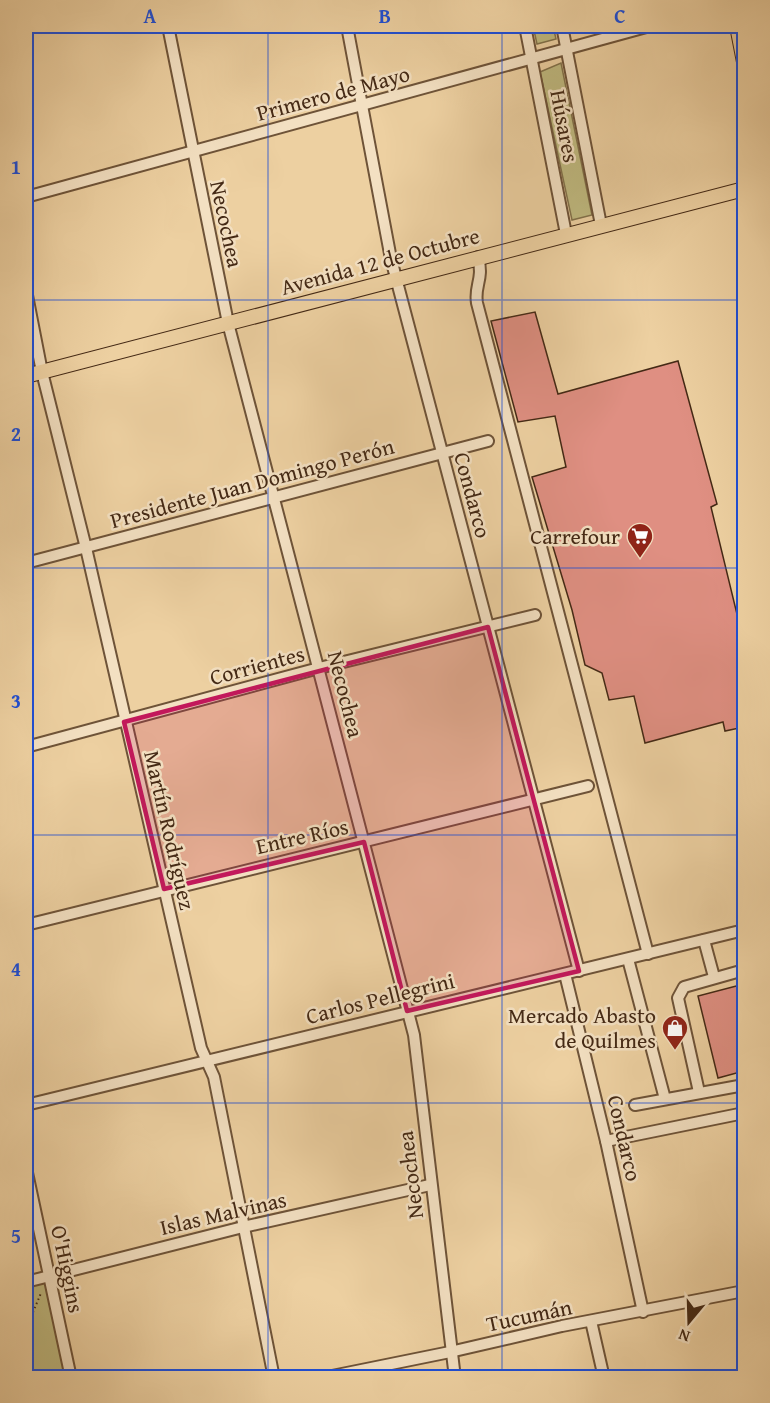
<svg xmlns="http://www.w3.org/2000/svg" width="770" height="1403" font-family="'Gentium Book Plus',serif">
<style>
.green{fill:#bfb97f;stroke:#82714a;stroke-width:1.5}
.building{fill:#df8f82;stroke:#442915;stroke-width:1.5}
.lines{fill:none;stroke-linecap:round;stroke-linejoin:round}
.minor-casing{stroke:#6e5338;stroke-width:14}
.major-casing{stroke:#442915;stroke-width:16}
.path{stroke:#442915;stroke-width:2;stroke-dasharray:1.5 3;stroke-linecap:butt}
.minor{stroke:#f3e0c2;stroke-width:10}
.major{stroke:#edd0a1;stroke-width:14}
.marked{fill:#c2185b;fill-opacity:0.2;stroke:#c2185b;stroke-width:4.5;stroke-linejoin:round}
.grid{fill:none;stroke:#1d4ed8;stroke-width:1.5;stroke-opacity:0.55}
.labels{text-anchor:middle;stroke-width:5;stroke-linejoin:round;paint-order:stroke}
.street-label{font-size:22px;fill:#442915;stroke:#f3e0c2}
.poi-label{font-size:22px;fill:#442915;stroke:#f3e0c2;text-anchor:end}
.neatline{fill:none;stroke:#1d4ed8;stroke-width:2}
.grid-label{font-size:20px;text-anchor:middle;font-weight:bold;fill:#1d4ed8}
</style>
<rect width="100%" height="100%" fill="#edd0a1"/>
<filter id="stains"><feTurbulence type="fractalNoise" baseFrequency=".00333" numOctaves="4"/><feColorMatrix values="0 0 0 0 .2 0 0 0 0 .09 0 0 0 0 .02 0 0 0 .5 -.17"/></filter>
<radialGradient id="worn" r=".72"><stop offset=".6" stop-color="#630" stop-opacity="0"/><stop offset="1" stop-color="#630" stop-opacity=".3"/></radialGradient>
<!-- green -->
<g class="green">
<polygon points="533,26 553,26 556,39 537,44"/>
<polygon points="561,63 592,215 572,220 540,72"/>
<polygon points="49,1276 71,1377 26,1377 26,1282"/>
</g>
<!-- building -->
<g class="building">
<polygon points="535,312 558,394 678,361 717,504 711,507 744,643 744,727 725,731 723,722 645,743 634,696 609,700 602,673 585,665 572,610 532,477 566,467 555,416 518,422 491,321"/>
<polygon points="744,984 744,1071 718,1078 698,996"/>
</g>
<g class="lines">
<!-- minor casing -->
<g class="minor-casing">
<g id="minor">
<polyline points="168,26 228,323 414,1035 455,1378"/>
<polyline points="347,26 391,259 579,971"/>
<polyline points="525,26 566,234"/>
<polyline points="562,26 601,225"/>
<polyline points="26,29 36,26"/>
<polyline points="26,197 650,26"/>
<path d="M478 257C484 280 474 285 477 303L648 954"/>
<polyline points="26,290 42,372 86,548 201,1048 214,1077 274,1378"/>
<polyline points="26,563 488,441"/>
<polyline points="26,747 319,668 535,615"/>
<polyline points="26,925 588,786"/>
<polyline points="704,940 714,977"/>
<polyline points="628,959 665,1099"/>
<polyline points="565,974 606,1141 643,1312"/>
<polyline points="699,1092 678,998 684,987 744,970"/>
<polyline points="26,1105 744,930"/>
<polyline points="635,1105 744,1085"/>
<polyline points="606,1141 744,1113"/>
<polyline points="26,1168 71,1378"/>
<polyline points="26,1282 243,1227 430,1185"/>
<polyline points="591,1321 604,1378"/>
<polyline points="322,1378 450,1352 562,1326 744,1291"/>
</g>
</g>
<!-- major casing -->
<g class="major-casing">
<g id="major">
<polyline points="737,26 744,62"/>
<polyline points="26,376 744,189"/>
</g>
</g>
<!-- path -->
<polyline class="path" points="26,1329 41,1293"/>
<!-- minor -->
<use href="#minor" class="minor"/>
<!-- major -->
<use href="#major" class="major"/>
</g>
<!-- marked area -->
<path class="marked" d="M488 627 579 971 407 1011 364 842 164 889 124 722Z"/>
<!-- grid -->
<path class="grid" d="M268 26V1378M502 26V1378M26 300H744M26 568H744M26 835H744M26 1103H744"/>
<!-- icons -->
<defs>
<g id="supermarket-pin" transform="scale(1.35)"><path d="M0 17L-7.5 6A9.5 9.5 0 1 1 7.5 6Z" fill="#8f2418" stroke="#f3e0c2"/><path d="M-6-5.5h2.5l.6 2H6L4.5 2H-2.5L-4.4-4H-6ZM-1.5 3.2a1.3 1.3 0 1 0 .1 0ZM3 3.2a1.3 1.3 0 1 0 .1 0Z" fill="#fff"/></g>
<g id="shop-pin" transform="scale(1.35)"><path d="M0 17L-7.5 6A9.5 9.5 0 1 1 7.5 6Z" fill="#8f2418" stroke="#f3e0c2"/><path d="M-5-2.5h2.3a2.7 3.5 0 0 1 5.4 0H5L5.5 6h-11ZM-1.5-2.5h3a1.5 2.3 0 0 0-3 0Z" fill="#fff"/></g>
</defs>
<g fill-rule="evenodd">
<use href="#supermarket-pin" x="640" y="536"/>
<use href="#shop-pin" x="675" y="1028"/>
</g>
<g class="labels">
<!-- street labels -->
<g class="street-label">
<text transform="translate(333 93) rotate(-15)" y="8">Primero de Mayo</text>
<text transform="translate(565 126) rotate(79)" y="8">Húsares</text>
<text transform="translate(227 224) rotate(78)" y="8">Necochea</text>
<text transform="translate(380 261) rotate(-15)" y="8">Avenida 12 de Octubre</text>
<text transform="translate(252 483) rotate(-15)" y="8">Presidente Juan Domingo Perón</text>
<text transform="translate(473 495) rotate(75)" y="8">Condarco</text>
<text transform="translate(257 665) rotate(-15)" y="8">Corrientes</text>
<text transform="translate(346 694) rotate(76)" y="8">Necochea</text>
<text transform="translate(170 830) rotate(77)" y="8">Martín Rodríguez</text>
<text transform="translate(302 836) rotate(-13)" y="8">Entre Ríos</text>
<text transform="translate(380 998) rotate(-14)" y="8">Carlos Pellegrini</text>
<text transform="translate(625 1138) rotate(77)" y="8">Condarco</text>
<text transform="translate(410 1175) rotate(-97)" y="8">Necochea</text>
<text transform="translate(223 1213) rotate(-13)" y="8">Islas Malvinas</text>
<text transform="translate(68 1269) rotate(78)" y="8">O'Higgins</text>
<text transform="translate(529 1315) rotate(-12)" y="8">Tucumán</text>
</g>
<!-- poi labels -->
<g class="poi-label">
<text x="620" y="544">Carrefour</text>
<text x="656" y="1023">Mercado Abasto<tspan x="656" dy="25">de Quilmes</tspan></text>
</g>
</g>
<!-- margin -->
<rect width="770" height="1403" fill="none" stroke="#edd0a1" stroke-width="66"/>
<!-- north arrow -->
<g transform="translate(689 1322) rotate(199)" stroke="#f3e0c2" stroke-width="4.5" paint-order="stroke">
<path d="M0-4.5L10 22L0 15L-10 22Z" fill="#442915"/>
<text y="-9" font-size="16" font-weight="bold" text-anchor="middle" fill="#442915">N</text>
</g>
<rect x="33" y="33" width="704" height="1337" class="neatline"/>
<g class="grid-label">
<text x="150" y="23">A</text>
<text x="385" y="23">B</text>
<text x="620" y="23">C</text>
<text x="16" y="174">1</text>
<text x="16" y="441">2</text>
<text x="16" y="708">3</text>
<text x="16" y="976">4</text>
<text x="16" y="1243">5</text>
</g>
<rect width="100%" height="100%" filter="url(#stains)"/>
<rect width="100%" height="100%" fill="url(#worn)"/>
</svg>
